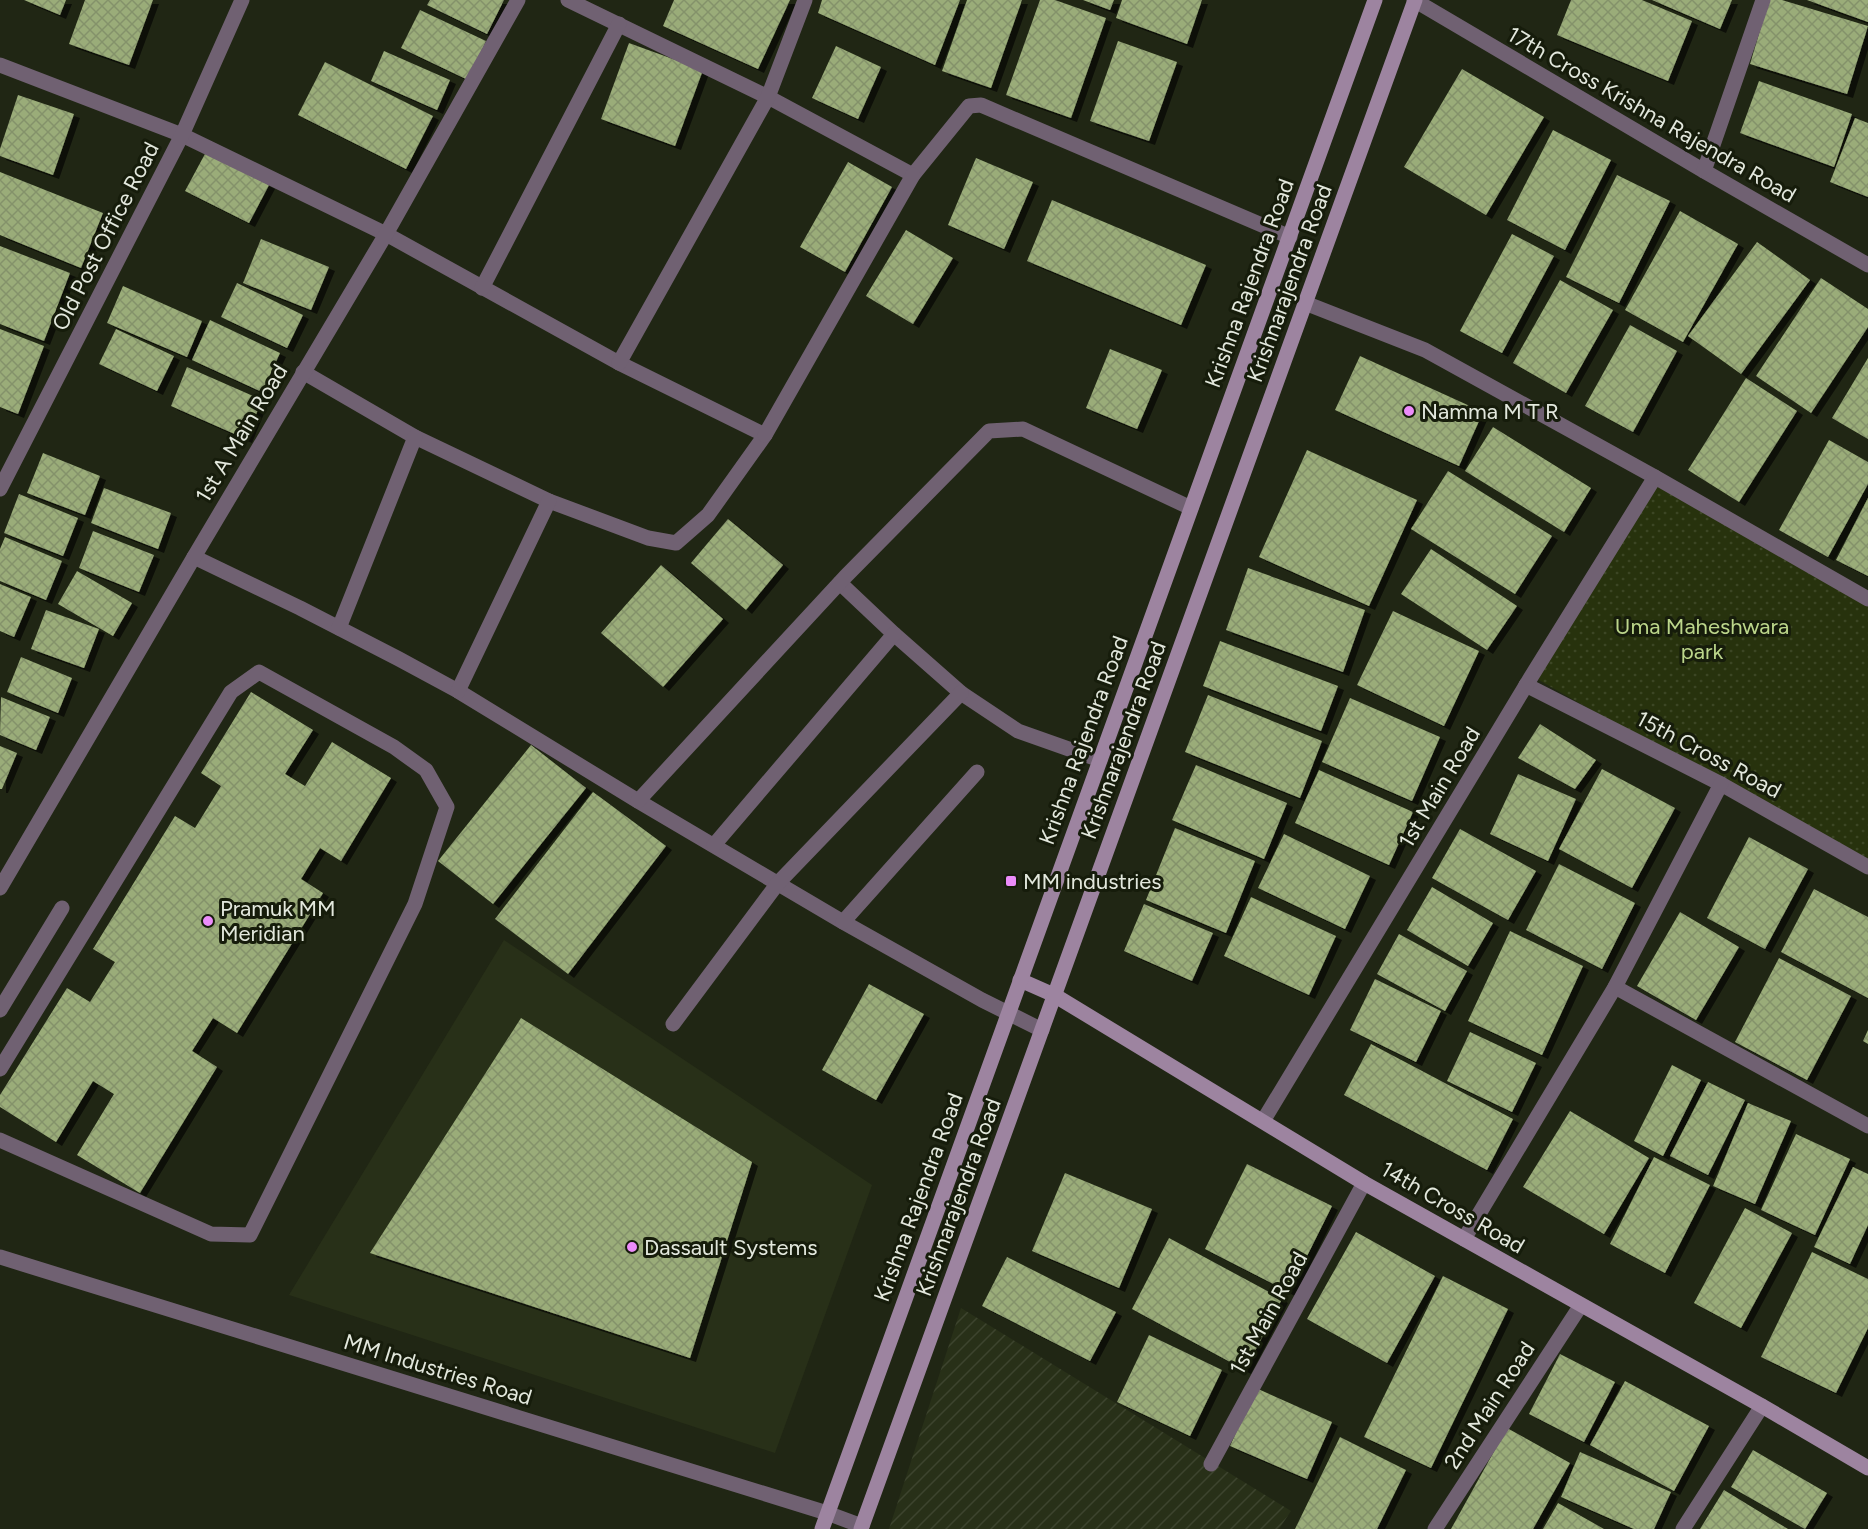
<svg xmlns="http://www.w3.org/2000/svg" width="1868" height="1529" font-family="Figtree,sans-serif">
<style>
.built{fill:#283018}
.industrial{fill:url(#industrial-furrows)}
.park{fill:url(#park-dots)}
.building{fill:url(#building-cross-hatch);filter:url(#shadow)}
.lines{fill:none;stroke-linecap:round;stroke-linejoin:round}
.minor{stroke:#706172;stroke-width:15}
.secondary{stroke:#9d84a0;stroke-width:15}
.poi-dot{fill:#ec8cfa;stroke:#161c0b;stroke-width:2}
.labels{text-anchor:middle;stroke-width:6;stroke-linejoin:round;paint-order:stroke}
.street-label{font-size:22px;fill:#e3e8dd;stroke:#161c0b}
.poi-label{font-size:22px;fill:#e3e8dd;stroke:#161c0b;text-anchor:start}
.park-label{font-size:22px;fill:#bcd68b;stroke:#161c0b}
</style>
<defs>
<pattern id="industrial-furrows" width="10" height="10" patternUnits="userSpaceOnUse" patternTransform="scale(1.5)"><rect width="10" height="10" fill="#283018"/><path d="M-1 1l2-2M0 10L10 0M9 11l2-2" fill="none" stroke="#3d442e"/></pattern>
<pattern id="park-dots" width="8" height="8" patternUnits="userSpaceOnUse" patternTransform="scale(1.5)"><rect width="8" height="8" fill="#27320d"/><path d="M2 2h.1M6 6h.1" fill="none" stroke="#3c4624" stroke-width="1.8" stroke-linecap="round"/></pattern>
<pattern id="building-cross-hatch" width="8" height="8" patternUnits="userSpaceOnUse" patternTransform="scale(1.5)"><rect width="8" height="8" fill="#9aac79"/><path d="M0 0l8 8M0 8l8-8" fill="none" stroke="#84926b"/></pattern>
<filter id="shadow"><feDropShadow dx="6" dy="4" stdDeviation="0" flood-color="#0009"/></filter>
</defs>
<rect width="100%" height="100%" fill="#202614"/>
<!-- built -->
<polygon class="built" points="504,940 872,1185 775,1453 289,1295"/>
<!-- industrial -->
<polygon class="industrial" points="961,1308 1291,1511 1279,1529 889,1529"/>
<!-- park -->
<polygon class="park" points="1655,477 1868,599 1868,867 1530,675"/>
<!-- building -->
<g class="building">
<polygon points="24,0 66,0 60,15"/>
<polygon points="85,0 153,0 129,65 69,44"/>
<polygon points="430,0 504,0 487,34 427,5"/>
<polygon points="674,0 790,0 758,69 663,26"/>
<polygon points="822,0 960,0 935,65 818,13"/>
<polygon points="967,0 1022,0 991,88 942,71"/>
<polygon points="1040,0 1055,0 1106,18 1071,118 1006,95"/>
<polygon points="1083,0 1114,0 1110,10"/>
<polygon points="1122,0 1202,0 1187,44 1116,18"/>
<polygon points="1571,0 1642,0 1692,21 1668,81 1557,35"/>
<polygon points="1652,0 1732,0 1720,29"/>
<polygon points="1769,0 1782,0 1868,26 1847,94 1750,64"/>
<polygon points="1807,0 1868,0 1868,22"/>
<polygon points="420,10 486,41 468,80 401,48"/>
<polygon points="1118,41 1177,62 1149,141 1090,121"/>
<polygon points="629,43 703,70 675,146 601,119"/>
<polygon points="836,46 881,67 858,119 812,98"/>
<polygon points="384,51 450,80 437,110 371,81"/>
<polygon points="325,62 433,116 406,169 298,115"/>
<polygon points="1462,69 1544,117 1486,215 1404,167"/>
<polygon points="1759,81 1852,114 1834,167 1740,133"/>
<polygon points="18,95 74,114 53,175 0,156 0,149"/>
<polygon points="1855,118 1868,123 1868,197 1830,182"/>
<polygon points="1553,130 1611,160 1565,250 1507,220"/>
<polygon points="206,152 269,185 249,223 185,191"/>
<polygon points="976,158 1033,182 1004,249 948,225"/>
<polygon points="848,162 892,187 845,272 800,247"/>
<polygon points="0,172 103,213 81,268 0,235"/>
<polygon points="1617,175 1670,201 1619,303 1566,277"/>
<polygon points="1052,200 1206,265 1181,325 1027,261"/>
<polygon points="1680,211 1738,244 1683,342 1625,310"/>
<polygon points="906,230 953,258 913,324 866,296"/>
<polygon points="1512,234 1554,256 1502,353 1460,331"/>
<polygon points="261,239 329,267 311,310 243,283"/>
<polygon points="1757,242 1810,280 1741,374 1688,336"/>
<polygon points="0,246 70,273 44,341 0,324"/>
<polygon points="1821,278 1868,309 1868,327 1811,413 1756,376"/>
<polygon points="1560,280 1613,310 1566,393 1513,363"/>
<polygon points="237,283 303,315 287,348 221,317"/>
<polygon points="123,286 202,321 187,357 107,323"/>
<polygon points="210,320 280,353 262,392 192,360"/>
<polygon points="1630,325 1677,351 1633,432 1585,406"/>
<polygon points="0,329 44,346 18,414 0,407"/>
<polygon points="116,329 174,356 157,391 99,364"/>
<polygon points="1110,349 1162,370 1137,429 1086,408"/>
<polygon points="1360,356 1483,412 1459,466 1335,410"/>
<polygon points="1868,358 1868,439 1832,418"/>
<polygon points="187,367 262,400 246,439 171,406"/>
<polygon points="1746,378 1797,411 1739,502 1688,470"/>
<polygon points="1493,427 1591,488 1564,532 1465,471"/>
<polygon points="1829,440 1868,462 1868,484 1828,557 1779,530"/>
<polygon points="1307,450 1417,500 1369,606 1259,557"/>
<polygon points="43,453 100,476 85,515 27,493"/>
<polygon points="1448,471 1552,536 1515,594 1411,529"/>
<polygon points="104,488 171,513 158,549 91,523"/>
<polygon points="19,494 78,518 63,556 4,533"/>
<polygon points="1868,498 1868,576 1836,560"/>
<polygon points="728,519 783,565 746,610 691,563"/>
<polygon points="93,531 154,555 139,592 79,568"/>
<polygon points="5,537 62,561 46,600 0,581 0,549"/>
<polygon points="1431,549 1517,606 1487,650 1401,594"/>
<polygon points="661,565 723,619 663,687 601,633"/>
<polygon points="1248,568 1365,610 1343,672 1226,630"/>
<polygon points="77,571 132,603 113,636 58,604"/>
<polygon points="0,584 31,597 14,637 0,631"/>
<polygon points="46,610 99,629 84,668 31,649"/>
<polygon points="1393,611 1479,651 1444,726 1357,685"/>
<polygon points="1220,641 1338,686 1321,731 1203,686"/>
<polygon points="21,657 72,678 58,713 7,692"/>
<polygon points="251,692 313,730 285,774 305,786 332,742 391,778 341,861 320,848 301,879 323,893 237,1033 213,1018 192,1051 217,1067 140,1193 77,1155 114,1094 93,1081 56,1142 0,1107 0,1095 67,988 90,1002 115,962 93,949 175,816 195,828 221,786 201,773"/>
<polygon points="1208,695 1322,741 1300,798 1185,752"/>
<polygon points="1,697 50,717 36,750 0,735"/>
<polygon points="1350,698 1440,737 1412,801 1322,762"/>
<polygon points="1540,724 1596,760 1575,789 1518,758"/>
<polygon points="531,745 586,788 493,904 438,861"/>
<polygon points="0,746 17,753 2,789 0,789"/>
<polygon points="1196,765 1287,803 1264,859 1172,820"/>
<polygon points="1602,769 1675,808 1632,888 1559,849"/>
<polygon points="1319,770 1413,812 1389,865 1295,823"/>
<polygon points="1518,774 1576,799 1548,861 1490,834"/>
<polygon points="593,792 666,846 568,974 495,919"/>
<polygon points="1175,828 1255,861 1226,933 1146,900"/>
<polygon points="1460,829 1536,871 1508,920 1432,878"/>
<polygon points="1284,834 1370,876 1345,929 1258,888"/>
<polygon points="1749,837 1808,869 1765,949 1707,918"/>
<polygon points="1559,864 1635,903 1602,969 1526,930"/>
<polygon points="1432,887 1493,923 1468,966 1407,930"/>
<polygon points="1814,889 1868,917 1868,998 1781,952"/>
<polygon points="1251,897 1336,936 1309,995 1224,956"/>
<polygon points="1144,904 1213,933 1192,981 1124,951"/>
<polygon points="1680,912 1739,947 1696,1020 1637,986"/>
<polygon points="1510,931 1583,966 1542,1055 1468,1021"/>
<polygon points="1399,934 1467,971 1445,1011 1377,974"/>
<polygon points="1779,958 1851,996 1807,1080 1735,1042"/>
<polygon points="1375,979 1441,1011 1416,1062 1350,1030"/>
<polygon points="869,984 924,1014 876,1100 822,1070"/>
<polygon points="521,1018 752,1162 690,1358 370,1253"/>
<polygon points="1868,1030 1868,1044 1863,1041"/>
<polygon points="1470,1032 1536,1063 1512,1112 1447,1081"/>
<polygon points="1371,1044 1513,1119 1487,1170 1344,1095"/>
<polygon points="1672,1065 1701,1080 1663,1156 1634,1141"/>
<polygon points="1708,1082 1745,1100 1708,1175 1670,1156"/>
<polygon points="1748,1103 1791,1121 1755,1204 1713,1186"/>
<polygon points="1570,1111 1649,1158 1604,1234 1523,1187"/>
<polygon points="1796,1134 1850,1159 1815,1235 1761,1210"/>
<polygon points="1654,1157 1710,1185 1665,1273 1610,1244"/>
<polygon points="1247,1164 1332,1206 1289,1292 1205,1249"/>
<polygon points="1853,1167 1868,1174 1868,1225 1850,1264 1814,1247"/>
<polygon points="1065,1173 1152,1209 1119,1288 1032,1251"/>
<polygon points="1745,1208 1792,1233 1741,1328 1694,1303"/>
<polygon points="1356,1232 1435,1276 1387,1363 1307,1319"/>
<polygon points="1169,1238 1282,1299 1245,1370 1132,1309"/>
<polygon points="1812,1252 1868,1279 1868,1328 1836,1393 1761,1357"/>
<polygon points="1007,1257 1116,1312 1090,1361 982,1306"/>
<polygon points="1443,1276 1508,1309 1431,1468 1364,1437"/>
<polygon points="1149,1335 1222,1370 1190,1436 1117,1402"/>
<polygon points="1560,1354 1615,1382 1584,1442 1529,1414"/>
<polygon points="1625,1381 1709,1426 1674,1491 1590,1445"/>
<polygon points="1256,1388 1332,1422 1307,1479 1230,1446"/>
<polygon points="1507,1428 1570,1463 1533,1529 1451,1529"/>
<polygon points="1340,1437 1406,1470 1377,1529 1295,1529"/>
<polygon points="1753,1450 1827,1493 1805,1529 1731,1487"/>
<polygon points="1580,1452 1671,1492 1654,1529 1634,1529 1561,1497"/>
<polygon points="1724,1490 1788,1529 1700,1529"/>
<polygon points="1558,1503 1604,1529 1543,1529"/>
</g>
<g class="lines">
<!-- minor -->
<g class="minor">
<polyline points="568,0 768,97 913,175 969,106 981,105 1290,237"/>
<polyline points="1414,0 1704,171 1868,265"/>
<polyline points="0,65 182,135 386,234 619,363 765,435 708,515 676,543 648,538 549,501 415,437 303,372"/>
<polyline points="1704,171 1763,0"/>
<polyline points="482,288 619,24"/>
<polyline points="1305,303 1425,350 1655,477 1868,599"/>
<polyline points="619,363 768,97 805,0"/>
<polyline points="765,435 913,175"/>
<polyline points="0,489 182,135 242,0"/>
<polyline points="194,557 300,608 399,659 458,691 638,801 843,922 982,1000 1042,1030"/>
<polyline points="840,583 894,634 961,693 1018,731 1100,760"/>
<polyline points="339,628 415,437"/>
<polyline points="1526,685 1721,784 1868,867"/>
<polyline points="458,691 549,501"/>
<polyline points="638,801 845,577 989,431 1023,429 1191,508"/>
<polyline points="714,845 894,634"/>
<polyline points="0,888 194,557 386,234 518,0"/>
<polyline points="843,922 977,772"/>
<polyline points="1615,987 1868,1126"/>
<polyline points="0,1010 62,908"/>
<polyline points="673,1024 778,883 961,693"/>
<polyline points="0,1069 231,692 259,672 394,747 426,770 447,807 415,904 250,1235 211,1234 0,1140"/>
<polyline points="1263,1121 1531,677 1655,477"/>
<polyline points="1464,1239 1615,987 1721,784"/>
<polyline points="0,1257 827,1513 862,1526"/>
<polyline points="1211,1464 1364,1183"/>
<polyline points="1435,1529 1581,1305"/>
<polyline points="1683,1529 1762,1406"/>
</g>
<!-- secondary -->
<g class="secondary">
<polyline points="1020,980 1054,995 1364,1183 1762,1406 1868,1468"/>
<polyline points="822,1529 1375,0"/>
<polyline points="861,1529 1415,0"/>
</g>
</g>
<!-- markers -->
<g class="poi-dot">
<circle cx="1409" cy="411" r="6"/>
<rect x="1005" y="875" width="12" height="12" rx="3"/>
<circle cx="208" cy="921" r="6"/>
<circle cx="632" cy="1247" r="6"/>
</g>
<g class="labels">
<!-- street labels -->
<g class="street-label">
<text transform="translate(1652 114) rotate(30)" y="8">17th Cross Krishna Rajendra Road</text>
<text transform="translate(105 236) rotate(-63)" y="8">Old Post Office Road</text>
<text transform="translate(1249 283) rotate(-70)" y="8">Krishna Rajendra Road</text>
<text transform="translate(1289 283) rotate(-70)" y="8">Krishnarajendra Road</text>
<text transform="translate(241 433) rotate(-59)" y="8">1st A Main Road</text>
<text transform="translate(1083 740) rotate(-70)" y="8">Krishna Rajendra Road</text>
<text transform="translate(1123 740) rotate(-70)" y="8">Krishnarajendra Road</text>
<text transform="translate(1709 754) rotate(28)" y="8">15th Cross Road</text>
<text transform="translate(1439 787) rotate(-59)" y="8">1st Main Road</text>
<text transform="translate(918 1197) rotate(-70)" y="8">Krishna Rajendra Road</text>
<text transform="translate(958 1197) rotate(-70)" y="8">Krishnarajendra Road</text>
<text transform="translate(1453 1207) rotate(30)" y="8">14th Cross Road</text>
<text transform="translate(1268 1313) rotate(-61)" y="8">1st Main Road</text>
<text transform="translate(438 1369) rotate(17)" y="8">MM Industries Road</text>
<text transform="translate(1489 1405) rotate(-57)" y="8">2nd Main Road</text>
</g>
<!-- poi labels -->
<g class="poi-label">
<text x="1421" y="419">Namma M T R</text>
<text x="1023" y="889">MM industries</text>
<text x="220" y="916">Pramuk MM<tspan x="220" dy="25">Meridian</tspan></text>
<text x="644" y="1255">Dassault Systems</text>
</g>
<!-- park labels -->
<g class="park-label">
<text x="1702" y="634">Uma Maheshwara<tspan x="1702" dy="25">park</tspan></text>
</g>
</g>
</svg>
